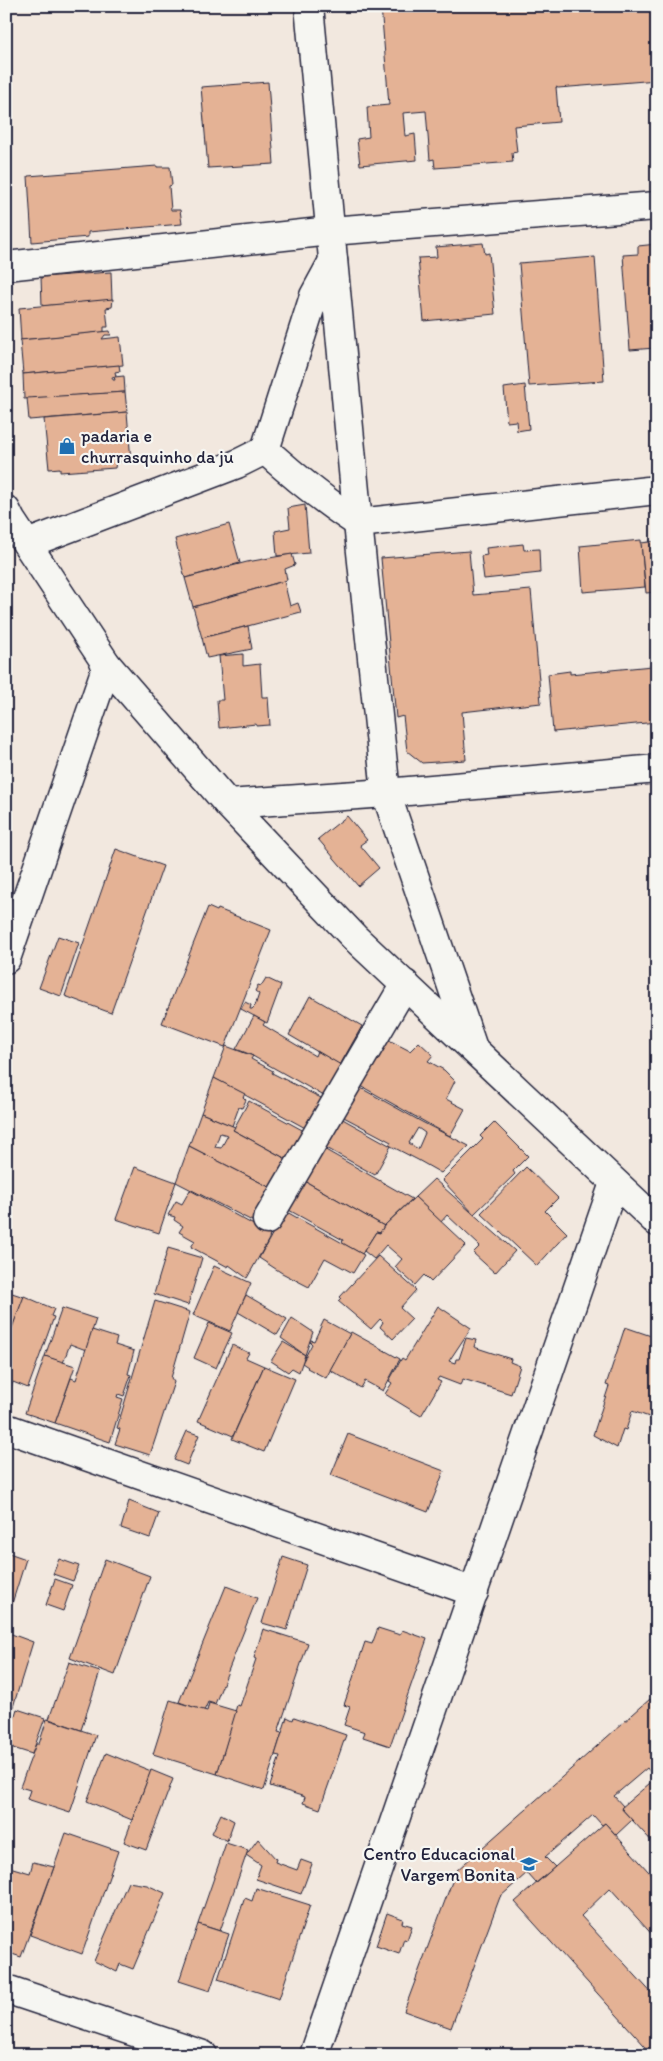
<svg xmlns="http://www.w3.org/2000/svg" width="663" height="2061" font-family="Itim,sans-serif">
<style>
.building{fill:#e4b295;stroke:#22223b;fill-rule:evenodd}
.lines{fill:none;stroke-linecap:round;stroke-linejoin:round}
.minor-casing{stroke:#22223b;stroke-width:31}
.minor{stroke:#f6f6f2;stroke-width:28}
.labels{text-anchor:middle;stroke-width:4.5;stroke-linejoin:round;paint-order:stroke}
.poi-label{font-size:18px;fill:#22223b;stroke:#f6f6f2;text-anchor:start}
</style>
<rect width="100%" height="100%" fill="#f2e8df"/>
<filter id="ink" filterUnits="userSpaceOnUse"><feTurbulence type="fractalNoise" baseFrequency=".02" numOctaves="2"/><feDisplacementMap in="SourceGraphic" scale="10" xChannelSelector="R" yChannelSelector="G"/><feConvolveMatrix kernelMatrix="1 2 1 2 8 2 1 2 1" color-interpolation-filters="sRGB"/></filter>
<g filter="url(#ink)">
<!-- building -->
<g class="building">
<polygon points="381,6 657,6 657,80 558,88 556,87 559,122 514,126 517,152 512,153 513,162 435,168 434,159 430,160 426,111 403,113 405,136 415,134 417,160 360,165 357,139 369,137 367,107 389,105"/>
<polygon points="268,82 274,164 208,168 201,87"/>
<polygon points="157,166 157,167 170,167 172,185 169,186 171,210 180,210 182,224 88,232 88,237 32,242 28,176"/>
<polygon points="483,243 485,254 489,253 495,314 424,321 418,258 437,257 436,247"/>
<polygon points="657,244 657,364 656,364 655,348 630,350 623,255 638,254 638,246"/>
<polygon points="595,257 604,381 529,386 519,263"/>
<polygon points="111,272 112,300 42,306 41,277"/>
<polygon points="113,299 112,307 106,308 108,327 104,327 104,332 21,340 19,308"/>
<polygon points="110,331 111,335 105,335 102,339 120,337 123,365 23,374 20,340"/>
<polygon points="119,365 120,371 115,372 116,376 112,377 113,380 115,380 114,377 124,376 125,392 24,399 23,374"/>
<polygon points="525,385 529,429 517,431 516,421 507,422 504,388"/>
<polygon points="125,392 127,412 29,420 27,398"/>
<polygon points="127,412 131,461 116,462 115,468 60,472 60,468 49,469 44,419"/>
<polygon points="305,505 309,553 277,556 275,531 290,528 288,508"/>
<polygon points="229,524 240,563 185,578 175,539"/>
<polygon points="641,540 645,587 583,592 580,546"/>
<polygon points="657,541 657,592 646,593 641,543"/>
<polygon points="523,544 524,550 539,549 540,573 484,579 481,556 487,555 486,548"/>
<polygon points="469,551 473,595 531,590 541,703 462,712 466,760 422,763 407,751 403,716 396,718 381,558"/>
<polygon points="292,554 295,565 285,569 287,580 193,607 185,578 247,562"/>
<polygon points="284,581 290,606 298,603 301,612 202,638 193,607"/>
<polygon points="248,626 252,649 207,658 202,638"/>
<polygon points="243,654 243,666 260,664 262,697 268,697 270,725 256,726 256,724 219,728 217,700 223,700 219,656"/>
<polygon points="652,666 657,722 553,732 548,674 570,671 570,674"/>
<polygon points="347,816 367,840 360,845 379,868 358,886 318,839"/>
<polygon points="116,849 163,866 111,1013 65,996"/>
<polygon points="208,907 217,911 218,909 271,930 225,1047 162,1023"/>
<polygon points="58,936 79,943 61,996 39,988"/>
<polygon points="266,978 281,985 267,1023 241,1009 245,1002 251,1005 250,1009 252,1009 255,1006 259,994 255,991 258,985 261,986"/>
<polygon points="310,996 362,1026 340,1065 289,1035"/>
<polygon points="254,1016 265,1022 263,1025 315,1056 317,1051 341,1065 324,1096 249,1054 236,1049"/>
<polygon points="387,1039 410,1051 419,1042 433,1055 428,1061 444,1070 455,1081 446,1099 465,1109 450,1136 361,1086"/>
<polygon points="226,1046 253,1056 251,1059 273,1071 272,1073 325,1100 309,1130 214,1078"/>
<polygon points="214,1078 245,1094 243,1097 246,1100 242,1108 239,1107 232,1126 201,1113"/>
<path d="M357 1086 422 1122 469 1146 441 1173 418 1160 389 1145 391 1142 340 1115ZM418 1128 425 1133 418 1149 409 1143Z"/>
<polygon points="249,1101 304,1131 288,1160 233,1130"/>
<path d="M201 1113 235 1127 233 1130 288 1160 273 1189 189 1146ZM220 1133 228 1135 221 1148 215 1147Z"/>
<polygon points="339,1117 391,1146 375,1175 323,1146"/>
<polygon points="494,1122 528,1156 513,1171 515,1174 474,1214 442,1180 483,1139 480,1136"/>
<polygon points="189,1146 273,1189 254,1222 176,1182"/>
<polygon points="322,1148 412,1199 384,1226 303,1180"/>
<polygon points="135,1167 176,1182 159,1233 116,1219"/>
<polygon points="526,1167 558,1198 545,1211 567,1233 537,1266 481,1213"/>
<polygon points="434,1179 515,1251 495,1273 473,1253 480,1246 447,1215 441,1222 415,1197"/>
<polygon points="303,1180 384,1226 380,1233 376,1232 362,1254 342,1243 343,1240 287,1209"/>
<polygon points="190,1190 270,1234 269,1239 247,1278 229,1265 228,1267 191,1247 195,1241 179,1232 183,1226 174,1220 175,1217 168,1215 176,1201 182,1204"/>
<polygon points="415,1197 466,1245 431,1282 424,1275 415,1285 395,1267 402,1259 386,1245 374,1259 364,1251 376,1232 380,1233 384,1226"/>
<polygon points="285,1211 364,1255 353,1273 325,1258 309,1287 282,1273 259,1258"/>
<polygon points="168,1248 202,1258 188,1305 154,1294"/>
<polygon points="378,1256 416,1290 400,1308 412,1319 393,1339 380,1327 383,1322 380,1319 371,1329 338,1301 341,1298 340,1297"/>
<polygon points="214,1266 251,1283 230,1331 193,1315"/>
<polygon points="6,1291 24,1297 6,1344 7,1330"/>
<polygon points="246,1295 287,1319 277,1335 238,1312"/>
<polygon points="24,1296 54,1309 51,1316 54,1317 28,1388 13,1382 10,1390 6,1388 6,1344"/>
<polygon points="155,1301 190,1312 171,1378 174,1382 150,1455 115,1444 120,1429 117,1428"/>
<polygon points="438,1306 471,1328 449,1361 455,1363 456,1359 459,1359 466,1338 476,1340 474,1347 511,1359 510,1362 520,1366 511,1394 463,1379 460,1385 439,1377 437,1380 441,1382 421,1416 385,1394 392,1383 389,1381 402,1358 405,1360"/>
<polygon points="62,1308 96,1319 86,1350 70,1344 63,1363 45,1356"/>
<polygon points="292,1318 313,1332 305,1355 281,1338"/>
<polygon points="324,1320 350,1334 326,1378 307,1368 308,1367 302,1363 312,1344 310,1342 311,1340 314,1341"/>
<polygon points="209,1323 232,1333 216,1368 194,1358"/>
<polygon points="625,1327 657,1338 657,1414 655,1419 632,1411 626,1430 623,1429 617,1448 593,1435 609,1386 606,1385"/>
<polygon points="92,1330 117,1338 115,1345 134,1351 128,1374 131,1375 124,1396 118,1394 117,1397 123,1399 110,1442 55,1423 71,1378 76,1380"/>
<polygon points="351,1332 400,1359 383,1391 365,1381 361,1388 330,1370"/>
<polygon points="283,1342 305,1355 299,1372 292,1368 288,1372 271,1361"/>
<polygon points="232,1345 249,1353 246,1358 264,1366 233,1436 198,1421"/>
<polygon points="45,1356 75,1366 55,1423 25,1413"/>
<polygon points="264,1366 295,1379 264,1452 232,1439"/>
<polygon points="187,1431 199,1435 187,1465 174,1460"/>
<polygon points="348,1434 444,1471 428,1512 331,1475"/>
<polygon points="129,1501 159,1513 150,1538 121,1528"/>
<polygon points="6,1552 26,1559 9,1613 6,1612"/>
<polygon points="283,1557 307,1565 287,1630 262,1623"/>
<polygon points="59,1559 79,1566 73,1581 53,1574"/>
<polygon points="105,1559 150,1576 115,1675 70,1658"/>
<polygon points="55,1579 72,1585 63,1611 46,1605"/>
<polygon points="226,1586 257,1598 215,1704 208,1702 204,1711 179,1702"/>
<polygon points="378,1628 400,1635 402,1630 427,1639 390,1746 363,1737 365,1732 344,1725 350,1707 344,1705 365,1642 372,1644"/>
<polygon points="263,1629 308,1643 278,1732 282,1733 264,1790 217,1774 237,1705 240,1706 256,1659 254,1658"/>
<polygon points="6,1632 33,1642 13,1707 6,1705"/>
<polygon points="69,1662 100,1672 81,1730 49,1719"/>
<polygon points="650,1699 657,1706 657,1777 655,1778 647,1768 614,1796 623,1806 621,1808 632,1820 616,1835 605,1823 602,1825 593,1815 545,1857 555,1867 536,1883 527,1873 500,1897 451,2028 404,2011 456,1871"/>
<polygon points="170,1700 207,1711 209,1703 236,1711 217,1774 153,1754"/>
<polygon points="17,1709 45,1718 32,1754 13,1748 13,1746 6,1743"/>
<polygon points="287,1717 293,1720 294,1717 346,1735 320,1809 303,1803 305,1797 270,1786 280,1756 275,1755"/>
<polygon points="47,1719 96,1735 70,1813 27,1799 30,1790 20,1787 36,1744 39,1744"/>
<polygon points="106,1753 151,1771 132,1820 87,1801"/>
<polygon points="151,1770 173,1779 146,1850 124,1842"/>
<polygon points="657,1777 657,1847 621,1808"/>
<polygon points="221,1814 234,1821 227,1841 212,1833"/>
<polygon points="605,1823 657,1881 657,1940 610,1888 581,1916 657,1999 657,2052 653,2055 515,1902"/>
<polygon points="66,1833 118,1851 82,1954 30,1935"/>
<polygon points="258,1839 276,1859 275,1862 297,1870 301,1860 312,1864 301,1894 256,1879 261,1865 246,1855"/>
<polygon points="226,1843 248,1850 220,1931 198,1924"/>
<polygon points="33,1862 54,1867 21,1957 6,1952 6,1866 30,1873"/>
<polygon points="128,1882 147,1885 165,1893 133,1969 120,1964 117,1972 94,1961"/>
<polygon points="256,1888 310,1905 279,1999 218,1979 244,1900 245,1898 252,1901"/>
<polygon points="387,1913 403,1919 402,1923 412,1926 407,1940 404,1939 399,1954 376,1946"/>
<polygon points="198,1924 229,1934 210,1991 179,1981"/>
</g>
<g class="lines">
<!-- minor casing -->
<g class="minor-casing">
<g id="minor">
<polyline points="309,6 358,523 386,793 473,1048"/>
<polyline points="6,266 330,231 657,206"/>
<path d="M265 450C295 477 324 501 358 523L657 490"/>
<polyline points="6,510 11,520 107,665 228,804 354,937 657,1222"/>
<polyline points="27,544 237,464 265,450 314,296 333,261"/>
<polyline points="228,804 386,793 657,769"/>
<polyline points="6,959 107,665"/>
<polyline points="267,1220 405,984"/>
<polyline points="6,1428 474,1592"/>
<polyline points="6,1989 203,2055"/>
<polyline points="314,2055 614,1183"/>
</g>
</g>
<!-- minor -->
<use href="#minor" class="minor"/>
</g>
</g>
<!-- icons -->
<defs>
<g id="shop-bare" transform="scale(1.35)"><path d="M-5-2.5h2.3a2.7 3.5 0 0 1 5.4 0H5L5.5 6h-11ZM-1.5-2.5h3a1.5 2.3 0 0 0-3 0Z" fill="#1f6fb2" stroke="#f6f6f2" stroke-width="2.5" paint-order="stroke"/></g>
<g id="school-bare" transform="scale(1.35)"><path d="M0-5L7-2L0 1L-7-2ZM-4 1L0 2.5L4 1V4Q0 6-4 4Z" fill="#1f6fb2" stroke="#f6f6f2" stroke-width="2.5" paint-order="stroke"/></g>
</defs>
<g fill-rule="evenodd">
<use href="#shop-bare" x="67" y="446"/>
<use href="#school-bare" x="529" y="1864"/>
</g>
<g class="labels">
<!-- poi labels -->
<g class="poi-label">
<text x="81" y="442">padaria e<tspan x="81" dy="21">churrasquinho da ju</tspan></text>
<text x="515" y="1860" text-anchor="end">Centro Educacional<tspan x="515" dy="21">Vargem Bonita</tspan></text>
</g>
</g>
<!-- margin -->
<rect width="663" height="2061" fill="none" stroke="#f6f6f2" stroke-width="25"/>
<rect x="12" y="12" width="638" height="2036" fill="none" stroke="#22223b" stroke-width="2" filter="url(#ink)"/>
</svg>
